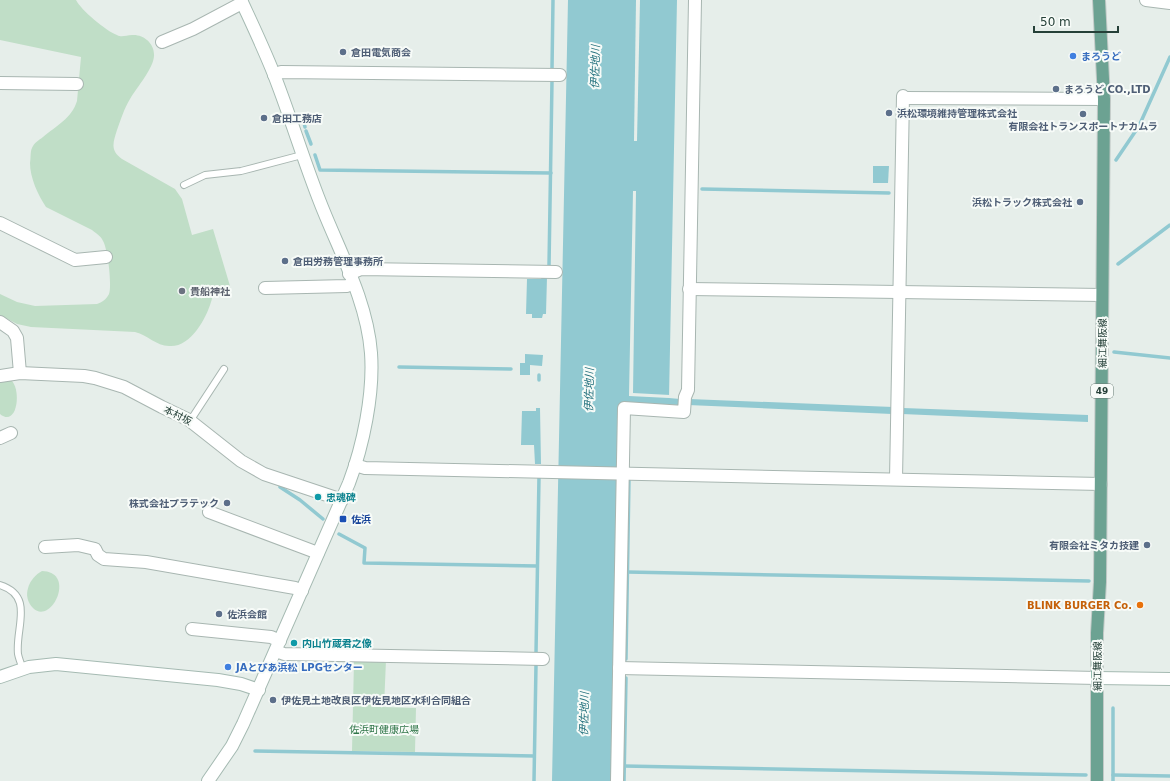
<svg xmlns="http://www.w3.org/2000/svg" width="1170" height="781" font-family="'DejaVu Sans','Noto Sans JP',sans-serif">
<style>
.green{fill:#c0dec7}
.water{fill:#91c9d1}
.pier{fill:#e6eeea}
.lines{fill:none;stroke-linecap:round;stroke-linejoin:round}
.stream{stroke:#91c9d1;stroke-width:3.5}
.lane-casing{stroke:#a8b6b1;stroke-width:8}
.street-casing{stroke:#a8b6b1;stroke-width:14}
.secondary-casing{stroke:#a5bab2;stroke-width:14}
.primary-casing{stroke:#c2cac7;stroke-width:14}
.lane{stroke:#fff;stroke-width:6}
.street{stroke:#fff;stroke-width:12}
.secondary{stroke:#fff;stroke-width:12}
.primary{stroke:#6ca292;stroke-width:12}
.service-dot{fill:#5c6f8a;stroke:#f7fbf8;stroke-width:1.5}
.shop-dot{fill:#3f7fe0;stroke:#f7fbf8;stroke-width:1.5}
.worship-dot{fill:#6b7280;stroke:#f7fbf8;stroke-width:1.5}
.culture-dot{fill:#0f9aa8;stroke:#f7fbf8;stroke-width:1.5}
.transit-dot{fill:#1a4fb4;stroke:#f7fbf8;stroke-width:1.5}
.food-dot{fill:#e8710a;stroke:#f7fbf8;stroke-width:1.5}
.labels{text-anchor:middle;stroke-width:4;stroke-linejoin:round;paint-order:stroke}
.shield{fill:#f7fbf8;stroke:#647872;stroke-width:1}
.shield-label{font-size:9px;font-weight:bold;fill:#254038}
.service-label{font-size:10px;font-weight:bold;fill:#4e5e75;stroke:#f7fbf8;text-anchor:start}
.shop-label{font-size:10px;font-weight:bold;fill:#366cbe;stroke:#f7fbf8;text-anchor:start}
.worship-label{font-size:10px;font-weight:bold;fill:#5b616d;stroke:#f7fbf8;text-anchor:start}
.street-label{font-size:10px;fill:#254038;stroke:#f7fbf8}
.culture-label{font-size:10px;font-weight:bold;fill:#0d838f;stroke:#f7fbf8;text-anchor:start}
.transit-label{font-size:10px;font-weight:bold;fill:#164399;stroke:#f7fbf8;text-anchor:start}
.food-label{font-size:10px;font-weight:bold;fill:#c56008;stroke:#f7fbf8;text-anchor:end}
.park-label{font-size:10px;fill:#307649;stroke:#f7fbf8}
.water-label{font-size:11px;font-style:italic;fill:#206f7b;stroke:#f7fbf8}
</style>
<rect width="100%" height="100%" fill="#e6eeea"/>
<!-- green -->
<g class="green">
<path d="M0 0H76C81 10 106 31 117 35 122 38 126 35 132 35 143 34 154 43 154 54 155 67 137 87 130 99 124 109 121 119 117 130 113 143 110 150 122 159L175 189 182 199 192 235 213 229 230 286 212 287C212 292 213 297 211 302 206 319 190 348 169 346 156 346 148 335 135 332L31 327 17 324 0 315V294L17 302 35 306 97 304C102 302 106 300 109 294 112 286 108 249 103 241 101 236 97 234 92 230L46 207C38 195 30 178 30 163 31 158 30 152 32 148 34 143 39 140 43 137 56 126 72 118 77 101L81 57 0 40Z"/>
<path d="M11 380C22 390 17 428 0 414V382Z"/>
<path d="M42 571C77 572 51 626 33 608 21 596 29 578 42 571Z"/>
<polygon points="354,660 386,660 384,707 416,708 415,752 352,751"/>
</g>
<!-- water -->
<g class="water">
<polygon points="568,0 677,0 669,398 680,399 680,405 620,403 613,781 552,781"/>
<polygon points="873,166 889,166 888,183 873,183"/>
<polygon points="542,277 547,277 546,314 543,314 542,318 532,318 532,314 526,314 527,279 541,279"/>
<polygon points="525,354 543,355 542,366 530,365 530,375 520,375 520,363 525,363"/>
<polygon points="689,399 893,407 892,414 688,405"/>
<polygon points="536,408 540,408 541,464 535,464 534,445 521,445 522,411 536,411"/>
<polygon points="903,408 1088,415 1088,422 902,414"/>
</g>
<!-- pier -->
<g class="pier">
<polygon points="636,0 640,0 637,141 634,141"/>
<polygon points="633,191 636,191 633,393 670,395 669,398 629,396"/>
</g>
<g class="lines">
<!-- stream -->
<g class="stream">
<polyline points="552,69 553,0"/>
<polyline points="304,123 305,127"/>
<polyline points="306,131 311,144"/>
<polyline points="315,155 320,170 551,173"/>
<polyline points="1116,160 1139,126 1170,57"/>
<polyline points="702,189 889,193"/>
<polyline points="1118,264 1170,225"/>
<polyline points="549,266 552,81"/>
<polyline points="1114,352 1170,358"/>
<polyline points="399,367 511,369"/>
<polyline points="539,380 539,375"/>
<polyline points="280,487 300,500 323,519"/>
<polyline points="339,534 365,548 364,563 537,566"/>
<polyline points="627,572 1089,581"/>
<polyline points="536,653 539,477"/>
<polyline points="626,659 629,478"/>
<polyline points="255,751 534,756"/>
<polyline points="624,766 1086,775"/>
<polyline points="1113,775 1170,776"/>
<polyline points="534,781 536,665"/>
<polyline points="624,781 626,678"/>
<polyline points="1113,781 1113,708"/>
</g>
<!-- lane casing -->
<g class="lane-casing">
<g id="lane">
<polyline points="184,185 205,175 241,171 302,155"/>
<polyline points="190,421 224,369"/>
<path d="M0 585C35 596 15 628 18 654 19 659 21 664 23 669"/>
</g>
</g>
<!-- street casing -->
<g class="street-casing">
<g id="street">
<polyline points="1146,0 1170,3"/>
<polyline points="162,42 193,29 242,3"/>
<polyline points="274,75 281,72 560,75"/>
<polyline points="0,83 77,84"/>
<polyline points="903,98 1104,99"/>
<polyline points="0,223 75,260 106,257"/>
<polyline points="349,274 361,269 556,272"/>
<polyline points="265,288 347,286 353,283"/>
<polyline points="689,289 1102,295"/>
<polyline points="0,322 13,331 17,338 20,373"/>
<polyline points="0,376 20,373 84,376 95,378 124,387 162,407 189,420 241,461 264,474 342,500"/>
<polyline points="0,438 11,433"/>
<polyline points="355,465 365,468 1101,484"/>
<polyline points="896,479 903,96"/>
<polyline points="209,512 318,553"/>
<polyline points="45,547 78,545 95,549 98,555 104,559 146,562 295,588 302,591"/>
<polyline points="192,629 271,637 280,641"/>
<polyline points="276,651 284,654 543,659"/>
<polyline points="619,668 1097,678"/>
<polyline points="617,781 624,408 684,412 685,397 688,390 695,0"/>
</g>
</g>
<!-- secondary casing -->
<g class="secondary-casing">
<g id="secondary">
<polyline points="0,677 29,667 56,664 218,680 241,684 259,690"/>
<polyline points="1097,678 1170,679"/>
<path d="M208 781 232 746 243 724 349 483C363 446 374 394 371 353 367 300 339 251 320 202 303 159 290 115 273 72 263 47 252 24 241 0"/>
</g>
</g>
<!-- primary casing -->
<g class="primary-casing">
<polyline id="primary" points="1097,781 1097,633 1100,582 1104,99 1099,0"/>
</g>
<!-- lane -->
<use href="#lane" class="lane"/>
<!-- street -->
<use href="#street" class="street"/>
<!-- secondary -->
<use href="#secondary" class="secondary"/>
<!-- primary -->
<use href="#primary" class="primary"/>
</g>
<!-- markers -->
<g class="service-dot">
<circle cx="343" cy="52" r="4"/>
<circle cx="1056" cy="89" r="4"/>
<circle cx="889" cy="113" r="4"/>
<circle cx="1083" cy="114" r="4"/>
<circle cx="264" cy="118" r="4"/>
<circle cx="1080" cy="202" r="4"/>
<circle cx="285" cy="261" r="4"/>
<circle cx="227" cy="503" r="4"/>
<circle cx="1147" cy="545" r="4"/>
<circle cx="219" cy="614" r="4"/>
<circle cx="273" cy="700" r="4"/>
</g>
<g class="shop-dot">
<circle cx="1073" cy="56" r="4"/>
<circle cx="228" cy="667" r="4"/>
</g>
<circle class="worship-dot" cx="182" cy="291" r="4"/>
<g class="culture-dot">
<circle cx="318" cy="497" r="4"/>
<circle cx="294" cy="643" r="4"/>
</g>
<rect class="transit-dot" x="339" y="515" width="8" height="8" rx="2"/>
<circle class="food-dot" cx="1140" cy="605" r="4"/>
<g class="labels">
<!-- shield labels -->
<rect class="shield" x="1091" y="384" width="22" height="14" rx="3"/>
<g class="shield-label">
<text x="1102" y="394">49</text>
</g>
<!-- service labels -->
<g class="service-label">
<text x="351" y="56">倉田電気商会</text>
<text x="1064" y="93">まろうど CO.,LTD</text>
<text x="897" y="117">浜松環境維持管理株式会社</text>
<text x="272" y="122">倉田工務店</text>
<text x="1083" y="130" text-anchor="middle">有限会社トランスポートナカムラ</text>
<text x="1072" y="206" text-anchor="end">浜松トラック株式会社</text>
<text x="293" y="265">倉田労務管理事務所</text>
<text x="219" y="507" text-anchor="end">株式会社プラテック</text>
<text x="1139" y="549" text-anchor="end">有限会社ミタカ技建</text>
<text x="227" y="618">佐浜会館</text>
<text x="281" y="704">伊佐見土地改良区伊佐見地区水利合同組合</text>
</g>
<!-- shop labels -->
<g class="shop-label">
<text x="1081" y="60">まろうど</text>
<text x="236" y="671">JAとぴあ浜松 LPGセンター</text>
</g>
<!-- worship labels -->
<g class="worship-label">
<text x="190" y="295">貴船神社</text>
</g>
<!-- street labels -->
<g class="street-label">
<text transform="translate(1102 343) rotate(-90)" y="4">細江舞阪線</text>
<text transform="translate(178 415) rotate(27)" y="4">本村坂</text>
<text transform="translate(1097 666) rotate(-90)" y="4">細江舞阪線</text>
</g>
<!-- culture labels -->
<g class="culture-label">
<text x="326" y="501">忠魂碑</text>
<text x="302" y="647">内山竹蔵君之像</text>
</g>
<!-- transit labels -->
<g class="transit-label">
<text x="351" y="523">佐浜</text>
</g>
<!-- food labels -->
<g class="food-label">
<text x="1132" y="609">BLINK BURGER Co.</text>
</g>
<!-- park labels -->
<g class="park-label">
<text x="384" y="733">佐浜町健康広場</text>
</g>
<!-- water labels -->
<g class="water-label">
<text transform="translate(595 67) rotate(-89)" y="4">伊佐地川</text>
<text transform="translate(589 390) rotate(-89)" y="4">伊佐地川</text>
<text transform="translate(584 714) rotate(-89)" y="4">伊佐地川</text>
</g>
</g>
<!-- scale -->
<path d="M1034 26v6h84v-6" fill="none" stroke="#254038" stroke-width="2"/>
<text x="1040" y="26" font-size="12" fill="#254038" stroke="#f7fbf8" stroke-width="3" paint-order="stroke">50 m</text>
</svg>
